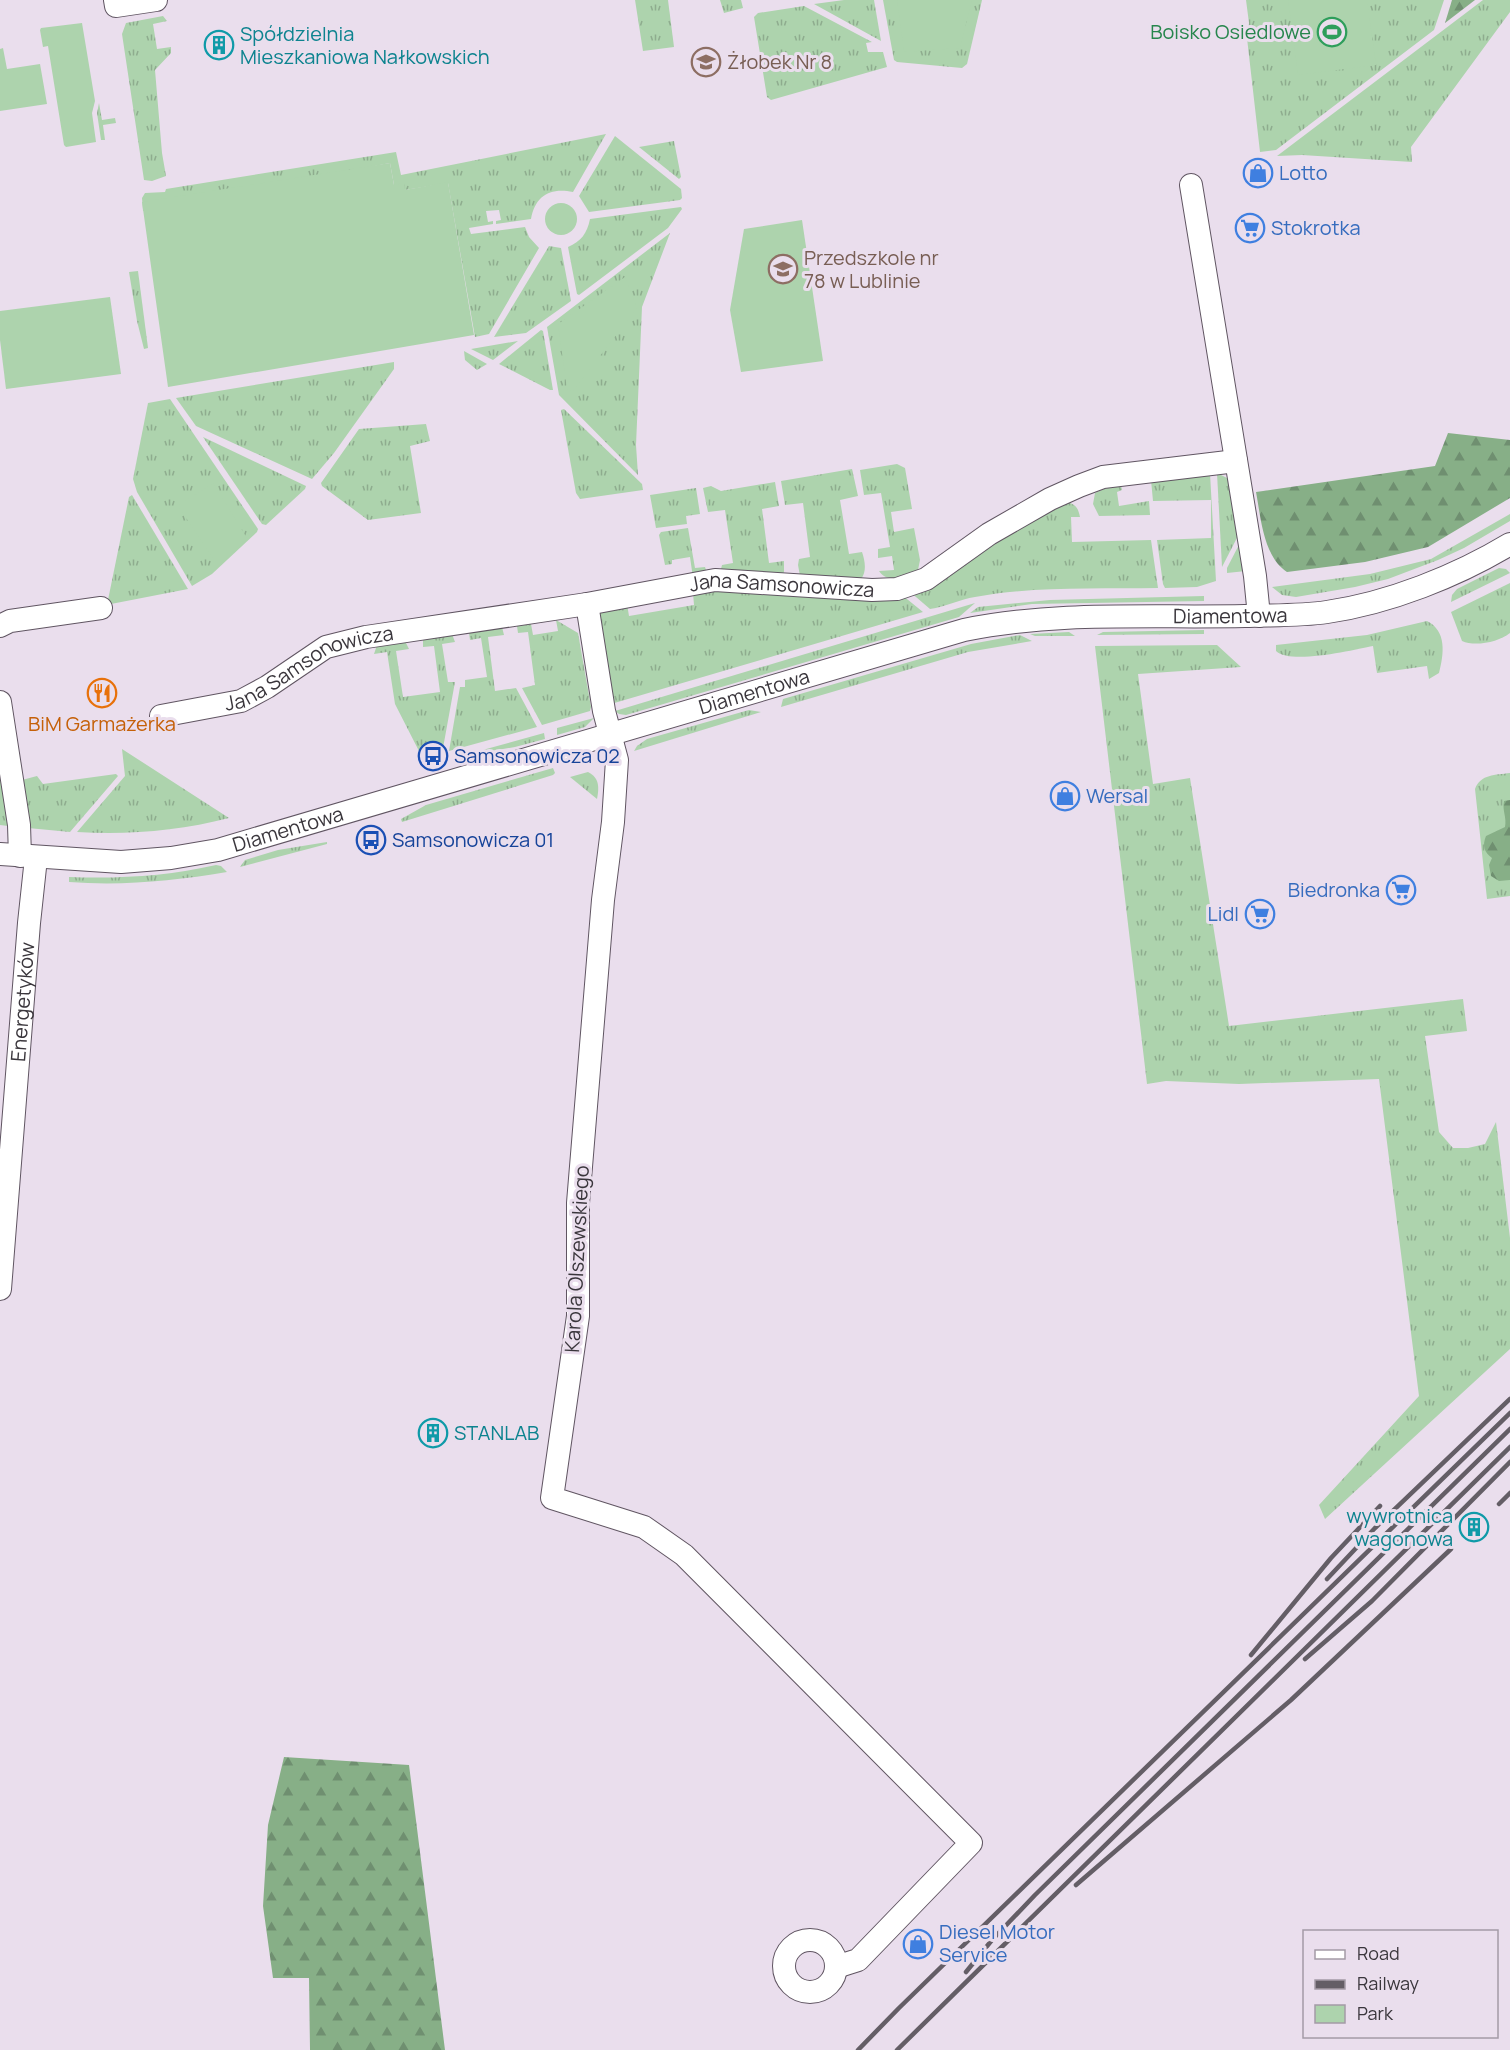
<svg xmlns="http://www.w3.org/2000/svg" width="1510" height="2050" font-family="Manrope,sans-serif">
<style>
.grass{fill:url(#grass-tufts)}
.forest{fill:url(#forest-firs)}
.green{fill:#add3ad}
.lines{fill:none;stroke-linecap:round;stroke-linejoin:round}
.minor-casing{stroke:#605562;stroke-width:24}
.minor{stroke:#fff;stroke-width:22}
.rail{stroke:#645e66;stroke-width:4.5}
.labels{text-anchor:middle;stroke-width:6;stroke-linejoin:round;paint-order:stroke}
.leisure-label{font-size:20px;fill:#27864d;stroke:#eadeed;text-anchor:end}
.culture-label{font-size:20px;fill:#0d838f;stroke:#eadeed;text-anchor:start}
.education-label{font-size:20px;fill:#785e54;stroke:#eadeed;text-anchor:start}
.shop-label{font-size:20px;fill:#366cbe;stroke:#eadeed;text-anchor:start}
.street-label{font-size:20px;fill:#3a363c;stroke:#eadeed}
.food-label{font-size:20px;fill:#c56008;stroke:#eadeed}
.transit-label{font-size:20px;fill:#164399;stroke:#eadeed;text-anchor:start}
</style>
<defs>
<pattern id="grass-tufts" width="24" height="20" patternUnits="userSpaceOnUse" patternTransform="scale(1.5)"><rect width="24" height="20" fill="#add3ad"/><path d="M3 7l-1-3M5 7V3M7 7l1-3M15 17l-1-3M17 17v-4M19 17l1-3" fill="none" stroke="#8eac8e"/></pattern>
<pattern id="forest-firs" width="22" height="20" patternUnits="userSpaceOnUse" patternTransform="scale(1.5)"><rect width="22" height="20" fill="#87af87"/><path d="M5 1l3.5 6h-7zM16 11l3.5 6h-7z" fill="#6f8f70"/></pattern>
</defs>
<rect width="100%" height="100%" fill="#eadeed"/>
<!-- grass -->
<g class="grass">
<polygon points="635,0 668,0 674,47 643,51"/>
<polygon points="720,0 741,0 743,8 724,13"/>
<polygon points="844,0 874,0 881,41 814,4"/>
<polygon points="883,0 982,0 967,64 962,68 897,62 894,60"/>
<polygon points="1246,0 1444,0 1434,30 1276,150 1260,152 1247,38 1249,23"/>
<polygon points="1483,0 1510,0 1510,12 1411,147 1412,162 1302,155 1277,156"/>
<polygon points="804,6 872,42 866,43 868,52 883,52 887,67 771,100 767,97 754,17 758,13"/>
<polygon points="163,16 167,21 153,24 157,49 171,47 171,53 155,70 162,153 166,176 152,181 144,180 122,34 126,23"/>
<polygon points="99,103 102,120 115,118 116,123 103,125 105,140 101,140 97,113"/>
<path d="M606 134 573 192C550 187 535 196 531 219L496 224V221L501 220 499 210 486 211 488 222 493 221V224L469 228 471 234 525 227 529 237 539 248 489 334 475 337 448 183 405 190 394 185 390 163 143 211 142 198 145 193 165 192 166 189 396 152 401 175Z"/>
<polygon points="615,136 681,189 682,198 680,200 589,212 579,196"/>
<polygon points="674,141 681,177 679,179 639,147"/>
<path d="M681 207 682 209 668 228 579 295 577 294 568 247C581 241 587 234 590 219Z"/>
<polygon points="670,233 642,307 636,445 638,475 559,395 547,327"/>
<polygon points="549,246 561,248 571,301 526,333 494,337"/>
<polygon points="138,271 148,348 144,349 137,321 129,272"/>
<polygon points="541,330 543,331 553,390 550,390 499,364"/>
<polygon points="518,341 493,360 471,349"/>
<polygon points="464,351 487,364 477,370 465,360"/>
<polygon points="394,362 394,369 334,453 312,479 196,426 176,398"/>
<polygon points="170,399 258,529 257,532 212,574 192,586 137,492 133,479 148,403"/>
<polygon points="564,409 642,484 643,490 580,499 576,493 561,410"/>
<polygon points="426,424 430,441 410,446 421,513 368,520 322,486 321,483 359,429"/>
<polygon points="203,437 306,486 305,489 266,525 262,524"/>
<path d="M897 464 905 468 912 509 891 512 894 532 914 528 920 560 918 570C905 575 888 585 879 571L894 570 892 556 878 558V549L890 547 881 493 864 495 860 470Z"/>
<path d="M852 469 858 496 840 500 849 554 862 552C865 561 867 571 861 579L800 576 798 565 799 559 810 557 803 503 785 505 781 481Z"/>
<polygon points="1210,473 1216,581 1197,587 1165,588 1163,584 1157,540 1211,538 1211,500 1153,501 1151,480"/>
<polygon points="1217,473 1229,479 1240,532 1222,567"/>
<polygon points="775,482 779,506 762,509 769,563 784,561 784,572 782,575 721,569 722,565 733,563 725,510 708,512 703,488 711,486 721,491"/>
<polygon points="1121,485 1122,490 1117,492 1119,506 1149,501 1150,515 1099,516 1093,504 1095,493 1104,489"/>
<polygon points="696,488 700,514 686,516 687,524 656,528 650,495"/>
<polygon points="132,495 188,589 111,604 108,600 129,497"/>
<path d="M1064 502C1075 503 1078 507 1080 517H1071L1072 542 1151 540 1158 588C1098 589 1035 586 975 597 960 599 946 607 930 609L909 591Z"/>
<polygon points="1510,514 1510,521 1464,548 1438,560 1388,579 1355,587 1296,597 1282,595 1272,587 1370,574 1431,559"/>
<polygon points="688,528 695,568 705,567 707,573 693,578 690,557 672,560 672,564 665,565 659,535 661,532"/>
<polygon points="1242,539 1246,571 1227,573 1227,568"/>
<polygon points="1499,568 1506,569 1510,573 1451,602 1452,595 1457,589"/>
<path d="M1510 583V633C1499 642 1475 647 1462 641L1451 612Z"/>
<polygon points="722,589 902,595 923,612 611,704 597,616 600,611 627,604 629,616 694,605 693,593"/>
<polygon points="1204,596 1204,601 1032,604 970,613 978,607 1050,600"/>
<polygon points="975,603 959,617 626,715 619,714 615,711"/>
<polygon points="556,620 578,633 591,707 590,711 542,725 522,688 535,685 528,632 518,633 517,626 531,624 533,635 558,631"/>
<path d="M1427 621C1447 631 1444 654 1439 673L1429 679 1427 666 1377 673 1373 646C1353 650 1290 665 1276 651V645L1367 635Z"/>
<polygon points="502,627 504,635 488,637 495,691 516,688 537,727 449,751 460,687 465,687 465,680 487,677 481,638 470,640 469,633"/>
<polygon points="1204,630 1204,634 1097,635 1103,632"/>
<polygon points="1069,632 1075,636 1035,636 1030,634"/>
<polygon points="452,634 455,642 442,644 448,682 455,682 443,748 421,755 395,704 387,652 374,654 377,645 405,641 409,649 396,651 403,697 440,692 434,646 423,647 423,639"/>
<polygon points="1020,635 1032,641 968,652 781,707 783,699 971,644"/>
<polygon points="1217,645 1241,667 1138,674 1153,784 1190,778 1229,1026 1463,999 1467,1031 1425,1036 1439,1132 1453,1148 1468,1148 1485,1144 1496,1122 1510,1238 1510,1349 1325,1519 1319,1505 1419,1396 1379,1079 1239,1084 1166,1081 1147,1084 1095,646"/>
<polygon points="749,710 761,712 634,751 637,746 647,739"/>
<polygon points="594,718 585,727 557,735 557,728"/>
<polygon points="544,733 545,739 515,747 480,753 479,751"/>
<polygon points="0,745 8,826 0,825"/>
<path d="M122 749 229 818C179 831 128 835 77 832L125 776Z"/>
<polygon points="553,768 555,773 553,775 402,822 401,819 426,805"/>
<path d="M588 772C600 778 599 788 597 799L570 777Z"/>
<path d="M1510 773V896L1487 899 1475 789C1481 774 1495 775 1510 773Z"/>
<polygon points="116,774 118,776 70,832 28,828 22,780 37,776 43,784"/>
<polygon points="327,842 327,844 240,867 245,860 278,850"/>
<path d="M216 865 221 866 227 872C174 881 122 886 69 882V877C119 879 168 876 216 865Z"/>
</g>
<!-- forest -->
<g class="forest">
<polygon points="1452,0 1475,0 1445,23"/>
<path d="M1448 433 1510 440V498L1428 547 1365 562 1287 572C1263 556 1261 518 1256 492L1435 466Z"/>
<path d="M1510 800V880L1499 881 1491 876 1489 865 1492 858C1484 852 1482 846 1486 836L1505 827C1507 817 1502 811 1504 801Z"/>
<polygon points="284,1757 409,1765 445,2050 310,2050 309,1978 273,1978 263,1906 268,1825"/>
</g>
<!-- green -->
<g class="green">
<polygon points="897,0 972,0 960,48 904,52"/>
<polygon points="1288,0 1367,0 1376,65 1298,75"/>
<polygon points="82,23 95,101 92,113 96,142 66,147 64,145 48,46 43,47 40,30 41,28"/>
<polygon points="3,48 7,69 40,64 47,104 0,111 0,49"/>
<polygon points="390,163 394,185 404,183 405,190 448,182 474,335 168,387 142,202"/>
<circle cx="561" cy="219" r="16"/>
<polygon points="802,220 823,361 741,372 730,310 744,229"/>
<polygon points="625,277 637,308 573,391 567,389 558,324"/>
<polygon points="110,297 121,374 6,389 0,340 0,311"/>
<polygon points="213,483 247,538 217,564 178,506"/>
</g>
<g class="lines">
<!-- minor casing -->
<g class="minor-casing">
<g id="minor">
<polyline points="115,0 116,6 156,0"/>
<polyline points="1191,185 1255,576 1259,616"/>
<polyline points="587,604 604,711 617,760 613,822 603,900 578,1203 578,1316 552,1498 644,1527 684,1555 971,1843 858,1960 836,1967"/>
<polyline points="0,626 10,621 101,608"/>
<polyline points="0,702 19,825 20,856"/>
<path id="s1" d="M161 716 241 701 267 687 326 647 366 637 587 604 715 580 872 590 897 589 926 579 989 534 1050 499 1079 486 1103 477 1236 461"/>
<path id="s2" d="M0 854 121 862 171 858 218 850 964 630C1056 611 1151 618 1245 616 1273 615 1300 616 1327 612 1389 603 1457 576 1510 544"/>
<path id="s3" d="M0 1289 29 923 36 858"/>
<circle cx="810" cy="1966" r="26"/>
</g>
</g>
<!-- minor -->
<use href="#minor" class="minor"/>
<!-- rail -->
<g class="rail">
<polyline points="1499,1504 1510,1493"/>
<polyline points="1327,1579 1375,1528 1510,1399"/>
<polyline points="1251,1655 1331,1558 1380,1506"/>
<polyline points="1305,1659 1372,1601 1510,1462"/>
<polyline points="1076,1885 1291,1700 1451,1549"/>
<polyline points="966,1972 992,1940 1035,1895 1510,1429"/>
<polyline points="858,2050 899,2008 1510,1413"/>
<polyline points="897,2050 1510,1447"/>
</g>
</g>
<!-- icons -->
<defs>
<g id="stadium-ring" transform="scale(1.5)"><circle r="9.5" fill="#eadeed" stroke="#2e9e5b" stroke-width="1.5"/><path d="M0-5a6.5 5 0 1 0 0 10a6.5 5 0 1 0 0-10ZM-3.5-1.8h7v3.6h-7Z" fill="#2e9e5b"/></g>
<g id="building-ring" transform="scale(1.5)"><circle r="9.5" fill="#eadeed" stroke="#0f9aa8" stroke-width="1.5"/><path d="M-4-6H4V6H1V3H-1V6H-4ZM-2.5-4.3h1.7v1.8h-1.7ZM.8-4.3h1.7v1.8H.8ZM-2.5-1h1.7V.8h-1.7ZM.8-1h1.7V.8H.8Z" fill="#0f9aa8"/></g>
<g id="school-ring" transform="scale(1.5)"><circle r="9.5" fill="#eadeed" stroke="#8d6e63" stroke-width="1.5"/><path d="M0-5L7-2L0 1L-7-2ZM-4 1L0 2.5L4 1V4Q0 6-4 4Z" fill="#8d6e63"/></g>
<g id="shop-ring" transform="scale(1.5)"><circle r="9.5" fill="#eadeed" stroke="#3f7fe0" stroke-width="1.5"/><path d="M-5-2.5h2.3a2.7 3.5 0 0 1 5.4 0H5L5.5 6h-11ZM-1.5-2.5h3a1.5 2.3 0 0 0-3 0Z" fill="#3f7fe0"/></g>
<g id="supermarket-ring" transform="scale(1.5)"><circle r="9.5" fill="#eadeed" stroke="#3f7fe0" stroke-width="1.5"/><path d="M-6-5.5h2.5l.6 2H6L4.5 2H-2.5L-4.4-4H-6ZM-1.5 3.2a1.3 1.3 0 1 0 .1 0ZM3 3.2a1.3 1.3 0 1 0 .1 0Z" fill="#3f7fe0"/></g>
<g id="restaurant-ring" transform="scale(1.5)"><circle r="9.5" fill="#eadeed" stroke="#e8710a" stroke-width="1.5"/><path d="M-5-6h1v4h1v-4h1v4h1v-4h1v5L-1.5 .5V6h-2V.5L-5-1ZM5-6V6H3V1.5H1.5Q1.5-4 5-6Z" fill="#e8710a"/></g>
<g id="bus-ring" transform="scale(1.5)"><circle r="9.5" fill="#eadeed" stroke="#1a4fb4" stroke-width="1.5"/><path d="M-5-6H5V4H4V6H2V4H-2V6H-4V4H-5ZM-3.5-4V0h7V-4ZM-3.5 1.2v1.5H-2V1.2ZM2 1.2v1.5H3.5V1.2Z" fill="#1a4fb4"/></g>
</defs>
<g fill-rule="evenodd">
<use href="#stadium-ring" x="1332" y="32"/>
<use href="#building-ring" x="219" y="45"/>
<use href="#school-ring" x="706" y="62"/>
<use href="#shop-ring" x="1258" y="173"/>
<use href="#supermarket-ring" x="1250" y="228"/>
<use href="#school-ring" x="783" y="269"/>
<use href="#restaurant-ring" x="102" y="693"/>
<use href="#bus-ring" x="433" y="756"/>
<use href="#shop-ring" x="1065" y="796"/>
<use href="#bus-ring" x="371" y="840"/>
<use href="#supermarket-ring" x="1401" y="890"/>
<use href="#supermarket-ring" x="1260" y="914"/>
<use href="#building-ring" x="433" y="1433"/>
<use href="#building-ring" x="1474" y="1527"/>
<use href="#shop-ring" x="918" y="1944"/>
</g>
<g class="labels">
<!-- leisure labels -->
<g class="leisure-label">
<text x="1311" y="39">Boisko Osiedlowe</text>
</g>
<!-- culture labels -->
<g class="culture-label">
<text x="240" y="41">Spółdzielnia<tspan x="240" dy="23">Mieszkaniowa Nałkowskich</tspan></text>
<text x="454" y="1440">STANLAB</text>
<text x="1453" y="1523" text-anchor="end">wywrotnica<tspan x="1453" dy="23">wagonowa</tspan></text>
</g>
<!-- education labels -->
<g class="education-label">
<text x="727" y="69">Żłobek Nr 8</text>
<text x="804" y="265">Przedszkole nr<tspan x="804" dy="23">78 w Lublinie</tspan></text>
</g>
<!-- shop labels -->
<g class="shop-label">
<text x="1279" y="180">Lotto</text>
<text x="1271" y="235">Stokrotka</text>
<text x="1086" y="803">Wersal</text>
<text x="1380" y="897" text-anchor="end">Biedronka</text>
<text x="1239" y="921" text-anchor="end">Lidl</text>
<text x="939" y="1939">Diesel Motor<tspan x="939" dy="23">Service</tspan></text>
</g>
<!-- street labels -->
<g class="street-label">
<text dy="7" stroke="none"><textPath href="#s1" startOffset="644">Jana Samsonowicza</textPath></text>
<text dy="7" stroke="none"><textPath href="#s2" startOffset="1264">Diamentowa</textPath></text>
<text dy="7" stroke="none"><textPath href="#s1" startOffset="158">Jana Samsonowicza</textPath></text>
<text dy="7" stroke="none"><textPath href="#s2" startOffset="778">Diamentowa</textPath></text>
<text dy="7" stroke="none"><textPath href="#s2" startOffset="292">Diamentowa</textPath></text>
<text dy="7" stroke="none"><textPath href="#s3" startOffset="288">Energetyków</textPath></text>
<text transform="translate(577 1259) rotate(-87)" y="7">Karola Olszewskiego</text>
</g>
<!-- food labels -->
<g class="food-label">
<text x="102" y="731">BiM Garmażerka</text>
</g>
<!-- transit labels -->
<g class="transit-label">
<text x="454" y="763">Samsonowicza 02</text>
<text x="392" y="847">Samsonowicza 01</text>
</g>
</g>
<!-- legend -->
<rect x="1303" y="1930" width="195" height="108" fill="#eadeed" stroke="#a49ba6" stroke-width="1.5"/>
<rect x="1315" y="1950" width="30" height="9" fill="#ffffff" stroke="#a49ba6" stroke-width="1.5"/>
<text x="1357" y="1960" font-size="18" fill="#3a363c">Road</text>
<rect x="1315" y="1980" width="30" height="9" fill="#645e66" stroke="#a49ba6" stroke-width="1.5"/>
<text x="1357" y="1990" font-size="18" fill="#3a363c">Railway</text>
<rect x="1315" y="2005" width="30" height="18" fill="#add3ad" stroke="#a49ba6" stroke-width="1.5"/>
<text x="1357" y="2020" font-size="18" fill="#3a363c">Park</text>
</svg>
